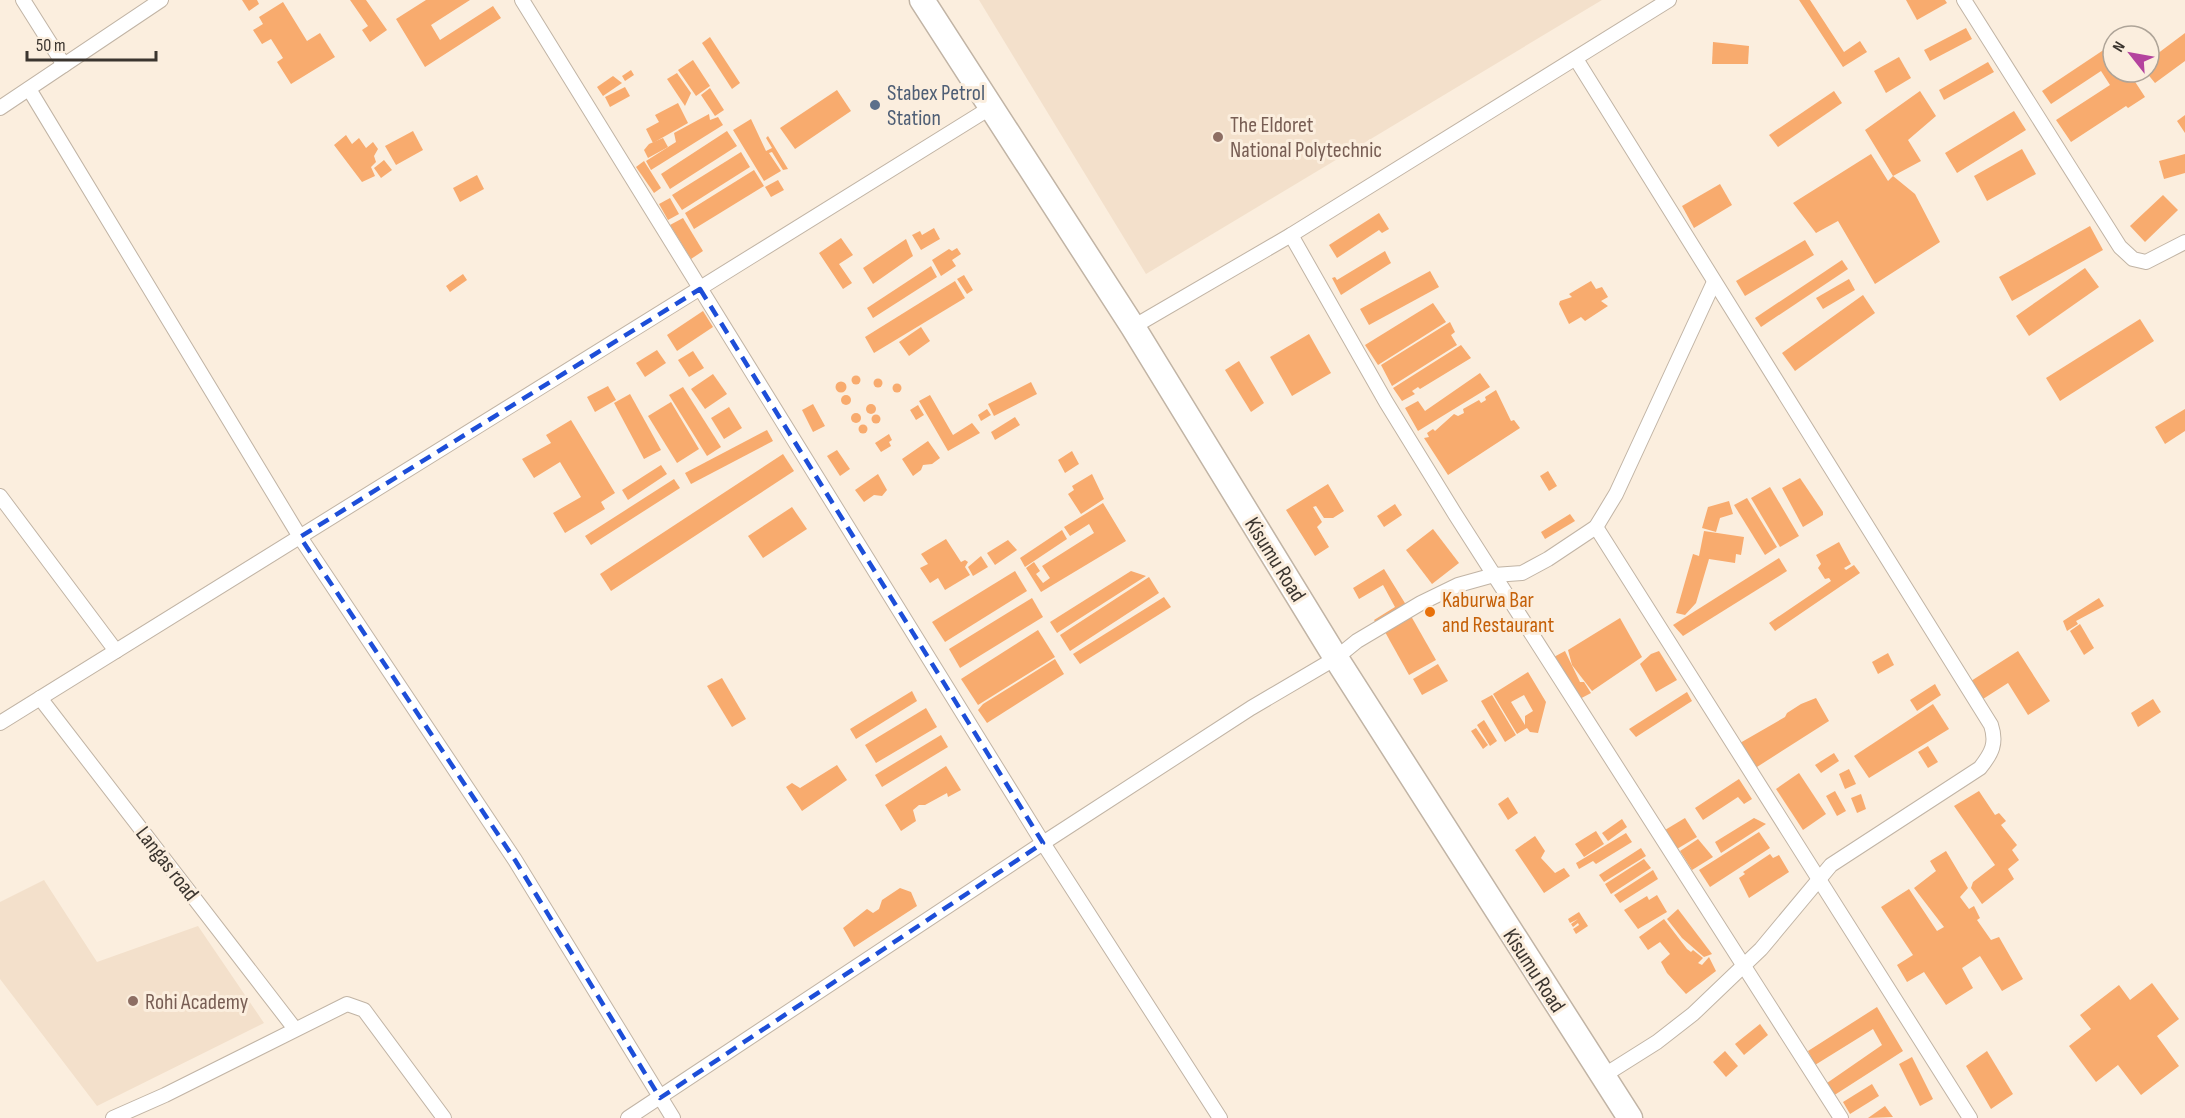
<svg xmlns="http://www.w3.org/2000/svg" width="2185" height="1118" font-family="'Sofia Sans Condensed',sans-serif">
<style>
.built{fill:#f3e0cb}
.building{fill:#f8ab6e;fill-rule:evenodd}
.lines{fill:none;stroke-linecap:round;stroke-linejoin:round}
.minor-casing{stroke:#c1b4a5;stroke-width:16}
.trunk-casing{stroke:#c1b4a5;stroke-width:27}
.minor{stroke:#fff;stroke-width:14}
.trunk{stroke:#fff;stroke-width:24}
.marked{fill:none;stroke:#1d4ed8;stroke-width:4.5;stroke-dasharray:12 8;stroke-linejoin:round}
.service-dot{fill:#5c6f8a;stroke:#fbeede;stroke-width:2}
.education-dot{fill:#8d6e63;stroke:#fbeede;stroke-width:2}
.food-dot{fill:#e8710a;stroke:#fbeede;stroke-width:2}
.labels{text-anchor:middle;stroke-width:6;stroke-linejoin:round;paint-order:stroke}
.service-label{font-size:22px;fill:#4e5e75;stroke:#fbeede;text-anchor:start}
.education-label{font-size:22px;fill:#785e54;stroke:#fbeede;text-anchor:start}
.street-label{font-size:22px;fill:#3b352f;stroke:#fbeede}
.food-label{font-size:22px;fill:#c56008;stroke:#fbeede;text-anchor:start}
</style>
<rect width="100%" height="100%" fill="#fbeede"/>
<!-- built -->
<g class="built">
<polygon points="979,0 1602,0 1146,274"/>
<polygon points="44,880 97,962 198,926 264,1023 97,1106 0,979 0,902"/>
</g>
<!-- building -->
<g class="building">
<polygon points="242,0 257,0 259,4 249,11"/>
<polygon points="350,0 366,0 387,30 370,42 362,30 368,26"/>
<polygon points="426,0 470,0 431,25 440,40 493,6 501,18 425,67 396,19"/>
<polygon points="1799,0 1810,0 1844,52 1860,41 1867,52 1843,67"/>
<polygon points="1906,0 1945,0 1947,3 1917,20"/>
<polygon points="283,2 307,41 320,33 335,57 291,84 277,62 283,58 271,39 262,44 253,30 263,24 259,17"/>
<polygon points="1966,28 1972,39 1930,61 1924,50"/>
<polygon points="2185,33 2185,61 2155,83 2146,72 2149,72 2149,60"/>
<polygon points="710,37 740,83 732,89 702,43"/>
<polygon points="1713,42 1749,46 1748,64 1712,64"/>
<polygon points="2108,47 2113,54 2113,72 2124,72 2127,76 2130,74 2145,97 2128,108 2126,106 2071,142 2056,120 2110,85 2101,71 2051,104 2042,91"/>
<polygon points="1899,57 1911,78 1886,93 1874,71"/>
<polygon points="693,60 710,86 696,96 678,70"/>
<polygon points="1988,62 1994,72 1944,100 1939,90"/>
<polygon points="631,70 634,75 625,81 622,76"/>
<polygon points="677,73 691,93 685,106 667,79"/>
<polygon points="613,76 622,83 603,96 597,87"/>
<polygon points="625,87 630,96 610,107 605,97"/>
<polygon points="710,88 724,110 715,116 701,95"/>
<polygon points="837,90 851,111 795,149 780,128"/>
<polygon points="1834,91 1842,103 1778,147 1769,135"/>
<polygon points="1920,91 1936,116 1908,140 1921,161 1893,176 1865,130"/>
<polygon points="678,103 688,123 653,143 646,129 659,122 655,115"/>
<polygon points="2014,111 2026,130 1957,173 1945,153"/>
<polygon points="709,114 710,120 718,117 723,125 651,170 646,161 676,142 674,133"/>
<polygon points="2185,115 2185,133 2177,121"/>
<polygon points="751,119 766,151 772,148 766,138 768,136 788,169 783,170 772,152 769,153 781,171 764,181 733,130"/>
<polygon points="413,131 423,150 396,165 385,146"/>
<polygon points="727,131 737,146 670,189 661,174"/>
<polygon points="346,135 352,144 359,138 366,148 373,142 378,149 374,156 376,162 371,167 375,176 362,182 334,145"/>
<polygon points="663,138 668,147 648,158 644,150 649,144"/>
<polygon points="2022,149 2036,174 1987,201 1974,176"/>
<polygon points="741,152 750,167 682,210 672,195"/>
<polygon points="1871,154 1888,181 1893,176 1915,194 1940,242 1875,284 1838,221 1816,233 1793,203"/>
<polygon points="2185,154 2185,173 2164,179 2159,161"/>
<polygon points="384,160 392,170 381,178 374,168"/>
<polygon points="644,161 661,188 654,193 636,167"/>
<polygon points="754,170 764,186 694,229 685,213"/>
<polygon points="477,175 484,189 460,202 453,188"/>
<polygon points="778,180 784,190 771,197 765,187"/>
<polygon points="1720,184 1732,205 1694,228 1682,206"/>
<polygon points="2163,195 2178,210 2145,242 2130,226"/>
<polygon points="670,198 679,214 668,220 659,204"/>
<polygon points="1379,213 1389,229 1382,233 1379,230 1337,258 1329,245"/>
<polygon points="683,218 703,251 691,259 670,225"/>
<polygon points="2090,226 2103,250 2012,301 1999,277"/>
<polygon points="934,228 940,239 921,250 912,235 920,231 922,235"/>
<polygon points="841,238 853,255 839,264 852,283 843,289 819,253"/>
<polygon points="906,239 913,256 873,284 863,268"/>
<polygon points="1805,240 1814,255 1745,296 1736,281"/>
<polygon points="957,248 961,254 952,260 956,266 941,276 932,260 949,249 952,251"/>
<polygon points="1385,251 1391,263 1341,295 1332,278 1335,277 1337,280"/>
<polygon points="1842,260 1848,269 1761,327 1755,318"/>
<polygon points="931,266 937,277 873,318 867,308"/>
<polygon points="2085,268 2099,287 2029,336 2016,316"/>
<polygon points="1430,271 1439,287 1369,325 1360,309"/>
<polygon points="463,274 467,280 450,292 446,286"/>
<polygon points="964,275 973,290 967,294 957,279"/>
<polygon points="1849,279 1855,290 1823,309 1816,298"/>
<polygon points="955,281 965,298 874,353 865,337"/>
<polygon points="1591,281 1596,289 1602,287 1608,297 1601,301 1608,306 1585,321 1581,317 1569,324 1559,304 1560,301 1572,297 1569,294"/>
<polygon points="1863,295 1875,313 1795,371 1782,353"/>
<polygon points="1433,303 1446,322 1378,365 1365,345"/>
<polygon points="703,311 713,327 677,351 667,335"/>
<polygon points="2140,319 2154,341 2060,401 2046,378"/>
<polygon points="1450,322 1455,332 1451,335 1457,345 1392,386 1381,365"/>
<polygon points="921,327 930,341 909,356 899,342"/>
<polygon points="1309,334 1331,373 1292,396 1270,357"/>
<polygon points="1461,345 1471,358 1420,389 1418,387 1412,391 1415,394 1402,401 1393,388"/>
<polygon points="657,350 666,363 645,377 636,363"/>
<polygon points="693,351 704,368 689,377 678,360"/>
<polygon points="1239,361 1264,403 1251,412 1225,370"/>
<polygon points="1480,373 1490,387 1418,431 1405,408 1418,401 1425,411"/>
<polygon points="713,374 727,394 705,409 691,389"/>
<circle cx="856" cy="380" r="4.5"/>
<circle cx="878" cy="383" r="4.5"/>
<circle cx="841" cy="387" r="5.5"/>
<polygon points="1031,382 1037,394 994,416 988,404"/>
<circle cx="897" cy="388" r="4.5"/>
<polygon points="608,386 616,400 595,412 587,397"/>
<polygon points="683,387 721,447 707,456 669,395"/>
<polygon points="1496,390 1511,421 1514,420 1520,428 1448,475 1424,438 1429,437 1427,433 1433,429 1435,431 1454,414 1458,416 1464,413 1463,409 1479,400 1481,403 1486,400 1485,397"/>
<polygon points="630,394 661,450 644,459 614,403"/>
<circle cx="846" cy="400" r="5"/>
<polygon points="930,395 953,435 972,423 980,433 948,451 919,401"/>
<polygon points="671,402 699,449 677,463 648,416"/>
<polygon points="813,404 825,426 813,432 802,410"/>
<circle cx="871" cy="409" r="5"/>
<polygon points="918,405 924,415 916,420 910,410"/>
<polygon points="729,407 742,428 724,439 711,418"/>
<polygon points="987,409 991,415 981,421 978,415"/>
<polygon points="2185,409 2185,431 2165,444 2155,427"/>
<circle cx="856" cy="418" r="5"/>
<circle cx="876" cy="419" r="4.5"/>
<polygon points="1015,417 1020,425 995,440 991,432"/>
<polygon points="571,420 615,493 601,502 605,509 565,533 553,513 581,497 560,462 534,478 522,459 551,443 546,435"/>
<circle cx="863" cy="429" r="4.5"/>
<polygon points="767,430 773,441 691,484 685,473"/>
<polygon points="889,434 892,440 889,442 891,446 881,452 875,443"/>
<polygon points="928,441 940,458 932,464 923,465 921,470 913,476 902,459"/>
<polygon points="837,450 850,469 840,476 827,456"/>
<polygon points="1072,451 1079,464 1065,473 1058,460"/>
<polygon points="783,454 794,471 611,591 600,574"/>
<polygon points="661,465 667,474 628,500 622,490"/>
<polygon points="1548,471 1557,486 1549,491 1540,476"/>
<polygon points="878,474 887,490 882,496 874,495 864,502 855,490"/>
<polygon points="1092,474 1104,499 1081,514 1068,494 1074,490 1072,486"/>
<polygon points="1800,478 1823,512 1823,515 1803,527 1782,488"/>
<polygon points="674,479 680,488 591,545 585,536"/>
<polygon points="1328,484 1344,511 1333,518 1324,518 1316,506 1313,507 1322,522 1317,527 1329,547 1315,556 1286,510"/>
<polygon points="1770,487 1799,536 1780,547 1751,498"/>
<polygon points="1747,498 1777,547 1765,555 1734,505"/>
<polygon points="1729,501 1733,514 1720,518 1716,532 1702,528 1708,507"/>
<polygon points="1103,503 1126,541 1041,592 1026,568 1034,562 1040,571 1036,574 1043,583 1050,578 1042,566 1094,533 1089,524 1070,536 1064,527"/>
<polygon points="1395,504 1402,515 1384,527 1377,516"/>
<polygon points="792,507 807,529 763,558 748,536"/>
<polygon points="1570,514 1575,521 1545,539 1541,532"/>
<polygon points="1433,529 1459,563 1432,584 1406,550"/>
<polygon points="1062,530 1067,539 1025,567 1020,558"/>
<polygon points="1704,531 1744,537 1741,555 1736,554 1735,563 1709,559 1696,603 1685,615 1676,613 1693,554 1699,556"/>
<polygon points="946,539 961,562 965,560 968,562 965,567 970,575 945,590 938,578 930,583 920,568 928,564 921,554"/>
<polygon points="1008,540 1017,550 995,565 987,553"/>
<polygon points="1839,542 1851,564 1844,568 1846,570 1854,565 1860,573 1775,631 1769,623 1831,581 1829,578 1825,579 1818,568 1821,564 1816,555"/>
<polygon points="981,556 988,567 973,576 968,567"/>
<polygon points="1779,558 1787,571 1683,636 1673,625"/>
<polygon points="1384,569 1411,613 1381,631 1374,620 1395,607 1383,585 1359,599 1353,588"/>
<polygon points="1015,571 1027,591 945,642 932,622"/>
<polygon points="1131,571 1146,576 1057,633 1050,622"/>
<polygon points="1149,577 1159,593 1070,651 1060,635"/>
<polygon points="1164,597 1171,607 1080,664 1073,654"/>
<polygon points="1032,598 1043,617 960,668 949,649"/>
<polygon points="2099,598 2104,606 2076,621 2078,624 2067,631 2063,621"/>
<polygon points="1411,616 1436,660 1409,675 1385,632"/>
<polygon points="1620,618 1642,657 1592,691 1572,665 1568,650"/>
<polygon points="2080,624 2094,648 2084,655 2070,631"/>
<polygon points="1038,630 1055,657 978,705 961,679"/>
<polygon points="1565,651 1580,682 1584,682 1591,693 1576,701 1552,658"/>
<polygon points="1659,651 1677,680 1656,692 1640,664 1651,654"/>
<polygon points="2018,651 2050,701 2028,715 2008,683 1983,699 1971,681"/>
<polygon points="1888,653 1894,665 1878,674 1872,662"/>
<polygon points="1055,659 1064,674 987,723 978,710 983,704"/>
<polygon points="1438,664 1448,681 1422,695 1413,679"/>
<path d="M1528 672 1546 702 1538 733 1530 732 1527 728 1517 734 1493 694ZM1524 695 1533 711 1525 716V725L1511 702Z"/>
<polygon points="722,678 746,719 732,727 707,686"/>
<polygon points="1935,684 1941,695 1917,711 1910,700"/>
<polygon points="912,691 917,701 856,739 850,729"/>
<polygon points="1687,692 1692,701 1636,737 1629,729"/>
<polygon points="1492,695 1516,735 1505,742 1481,701"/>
<polygon points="1816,698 1829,721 1746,774 1740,743 1785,717 1787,713 1801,704"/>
<polygon points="2153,699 2161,712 2138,727 2131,713"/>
<polygon points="1933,704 1949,729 1869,778 1854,756"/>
<polygon points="926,708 937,727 876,763 865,745"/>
<polygon points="1484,720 1497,741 1490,746 1477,725"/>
<polygon points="1476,728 1488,745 1483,749 1471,731"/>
<polygon points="941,735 948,747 882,787 875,775"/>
<polygon points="1928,746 1938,762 1928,768 1918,752"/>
<polygon points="1834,753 1839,761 1821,773 1815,765"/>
<polygon points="837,765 847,780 802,811 786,787 792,783 800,788"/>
<polygon points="946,766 961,790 948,797 947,793 925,805 919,805 913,810 916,821 901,831 885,805"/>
<polygon points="1849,769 1856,784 1845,789 1839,774"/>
<polygon points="1799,773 1826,814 1803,830 1776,789"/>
<polygon points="1739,779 1752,799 1744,804 1738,797 1703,820 1695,808"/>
<polygon points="1835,791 1846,811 1837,816 1826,796"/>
<polygon points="1979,791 1995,815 1999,813 2006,821 2001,825 2017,845 2012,850 2019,860 2008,869 2014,879 1982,904 1971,888 1973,882 1995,865 1954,806"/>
<polygon points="1861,794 1866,809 1857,813 1851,798"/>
<polygon points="1508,797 1518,813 1508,820 1498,804"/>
<polygon points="1685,818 1697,837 1677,849 1665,830"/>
<polygon points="1754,818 1766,824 1721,853 1715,842"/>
<polygon points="1622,819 1627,827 1608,841 1602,833"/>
<polygon points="1596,831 1604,844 1584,857 1575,844"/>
<polygon points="1759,832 1770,848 1710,887 1699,870"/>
<polygon points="1626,833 1632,842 1596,864 1593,861 1579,869 1576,863"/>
<polygon points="1535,836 1545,851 1541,858 1555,873 1564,868 1570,876 1544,893 1515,850"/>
<polygon points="1698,839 1713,857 1692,870 1680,851"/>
<polygon points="1641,848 1646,856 1604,882 1599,875"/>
<polygon points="1946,851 1968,888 1960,897 1969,909 1974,906 1980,918 1977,920 1991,940 1999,937 2023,979 2002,991 1980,956 1962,968 1973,988 1946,1005 1924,972 1907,982 1897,965 1913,955 1881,907 1909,889 1937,931 1944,927 1914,888 1936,871 1930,861"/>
<polygon points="1770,854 1773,858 1779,855 1789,872 1749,898 1739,878 1745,874 1743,872"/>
<polygon points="1644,859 1651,868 1611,894 1605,884"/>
<polygon points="1653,870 1658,879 1620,903 1614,895"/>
<polygon points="900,888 911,892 917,906 854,947 843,928 867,909 873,913 879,909 882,900"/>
<polygon points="1657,895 1667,912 1638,929 1624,910 1647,896 1649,900"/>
<polygon points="1678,909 1712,954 1704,957 1682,938 1667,919"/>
<polygon points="1579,912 1588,926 1576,934 1573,929 1579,925 1578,923 1573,927 1571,924 1578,919 1570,923 1568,919"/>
<polygon points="1664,919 1687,949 1691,952 1693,950 1703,958 1698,963 1702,965 1709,957 1716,971 1686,994 1667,973 1661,962 1670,954 1660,942 1648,950 1639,937"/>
<polygon points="2152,983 2179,1019 2157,1036 2179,1066 2141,1095 2118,1065 2096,1082 2069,1046 2091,1029 2080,1015 2119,985 2130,1000"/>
<polygon points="1877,1007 1903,1051 1833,1096 1827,1083 1882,1045 1873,1029 1815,1065 1808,1051"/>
<polygon points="1760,1024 1768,1035 1744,1055 1735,1044"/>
<polygon points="1725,1051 1738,1066 1726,1077 1713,1062"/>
<polygon points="1987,1051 2013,1094 1991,1109 1966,1066"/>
<polygon points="1912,1057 1933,1099 1920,1106 1899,1064"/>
<polygon points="1872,1084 1879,1096 1850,1114 1843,1102"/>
<polygon points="1885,1106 1893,1117 1868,1118"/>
</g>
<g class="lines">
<!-- minor casing -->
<g class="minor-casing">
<g id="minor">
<polyline points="23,0 64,65"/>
<polyline points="522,0 1043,843 1220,1118"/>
<polyline points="1964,0 2120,247 2133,259 2146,262 2185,242"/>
<path d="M1576 59 1991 725C1997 743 1992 753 1980 768L1831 865 1761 949 1693 1014 1657 1042 1603 1076"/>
<polyline points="29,89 300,537 515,860 673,1118"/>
<polyline points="0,108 161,0"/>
<polyline points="1291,235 1386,402 1455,514 1841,1118"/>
<polyline points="1133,327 1291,235 1669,0"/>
<polyline points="0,496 116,651"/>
<polyline points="1596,527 1970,1118"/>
<polyline points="40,698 295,1029"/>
<polyline points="0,723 990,108"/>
<polyline points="113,1118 165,1095 347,1004 364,1010 444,1118"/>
<polyline points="628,1118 1043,843 1251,708 1336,658 1357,641 1421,603 1458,585 1494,575 1522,573 1548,559 1596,527 1616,494 1714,282"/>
</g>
</g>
<!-- trunk casing -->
<g class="trunk-casing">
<polyline id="trunk" points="922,0 1133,327 1336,658 1630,1118"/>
</g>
<!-- minor -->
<use href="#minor" class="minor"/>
<!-- trunk -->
<use href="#trunk" class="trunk"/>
</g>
<!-- marked area -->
<path class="marked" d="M700 289 1043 843 660 1098 515 860 300 537Z"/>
<!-- markers -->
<circle class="service-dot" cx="875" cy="105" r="6"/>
<g class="education-dot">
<circle cx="1218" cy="137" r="6"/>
<circle cx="133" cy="1001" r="6"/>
</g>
<circle class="food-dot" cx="1430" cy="612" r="6"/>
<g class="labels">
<!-- service labels -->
<g class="service-label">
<text x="887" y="100">Stabex Petrol<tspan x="887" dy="25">Station</tspan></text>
</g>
<!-- education labels -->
<g class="education-label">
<text x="1230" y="132">The Eldoret<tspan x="1230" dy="25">National Polytechnic</tspan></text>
<text x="145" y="1009">Rohi Academy</text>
</g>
<!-- street labels -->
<g class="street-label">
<text transform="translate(1276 559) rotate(58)" y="8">Kisumu Road</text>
<text transform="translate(168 863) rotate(52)" y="8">Langas road</text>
<text transform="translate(1535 970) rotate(57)" y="8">Kisumu Road</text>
</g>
<!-- food labels -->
<g class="food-label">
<text x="1442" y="607">Kaburwa Bar<tspan x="1442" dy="25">and Restaurant</tspan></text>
</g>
</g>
<!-- north arrow -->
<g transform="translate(2131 54) rotate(301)"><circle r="28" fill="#fbeede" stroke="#aea498" stroke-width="1.5"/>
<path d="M0-4.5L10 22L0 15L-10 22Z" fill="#b4439e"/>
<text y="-9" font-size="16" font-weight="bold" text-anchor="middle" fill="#3b352f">N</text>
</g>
<!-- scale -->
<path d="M27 51v9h129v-9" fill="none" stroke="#3b352f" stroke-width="3"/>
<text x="36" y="51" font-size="18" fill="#3b352f" stroke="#fbeede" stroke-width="4.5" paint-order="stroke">50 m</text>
</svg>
